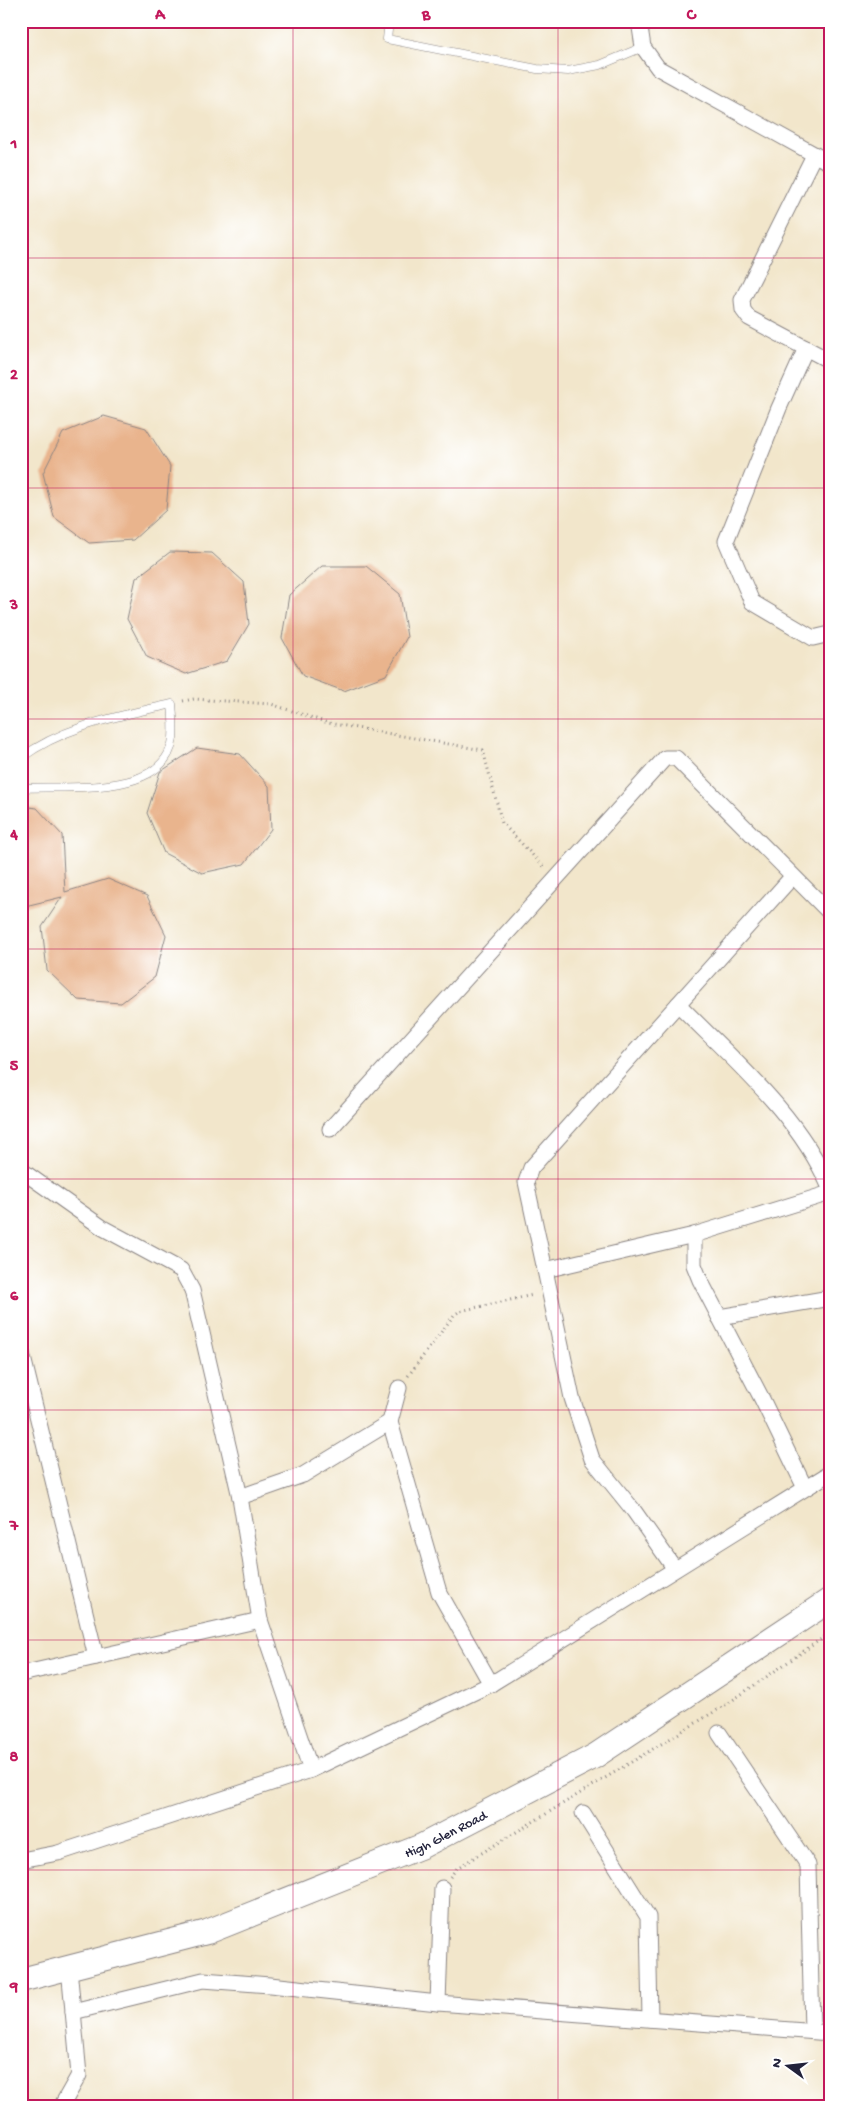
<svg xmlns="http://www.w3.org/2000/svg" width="851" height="2128" font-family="'Gochi Hand',sans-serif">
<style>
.building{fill:#e9b48d}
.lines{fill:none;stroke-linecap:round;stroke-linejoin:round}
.lane-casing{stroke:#8a8483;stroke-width:9}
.street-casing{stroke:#8a8483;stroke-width:17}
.primary-casing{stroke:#8a8483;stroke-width:26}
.path{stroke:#8a8483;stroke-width:3;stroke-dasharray:1 4;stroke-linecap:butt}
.lane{stroke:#fff;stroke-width:8}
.street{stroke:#fff;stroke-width:15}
.primary{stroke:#fff;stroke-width:24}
.grid{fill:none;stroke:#c2185b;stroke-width:1;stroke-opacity:0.55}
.labels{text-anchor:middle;stroke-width:4;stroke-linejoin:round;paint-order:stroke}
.street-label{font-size:14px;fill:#22223b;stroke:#fff}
.neatline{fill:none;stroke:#c2185b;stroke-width:2}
.grid-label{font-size:16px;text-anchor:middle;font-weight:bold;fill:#c2185b}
</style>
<rect width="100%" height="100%" fill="#fff"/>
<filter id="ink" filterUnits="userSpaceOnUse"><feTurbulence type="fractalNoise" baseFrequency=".02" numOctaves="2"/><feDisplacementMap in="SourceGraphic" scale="10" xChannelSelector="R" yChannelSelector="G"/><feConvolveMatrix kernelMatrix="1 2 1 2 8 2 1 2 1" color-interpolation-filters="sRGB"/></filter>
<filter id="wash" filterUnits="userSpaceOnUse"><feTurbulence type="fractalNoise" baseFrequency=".0096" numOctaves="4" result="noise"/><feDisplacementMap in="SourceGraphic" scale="20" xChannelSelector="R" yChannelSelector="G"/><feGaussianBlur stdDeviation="1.12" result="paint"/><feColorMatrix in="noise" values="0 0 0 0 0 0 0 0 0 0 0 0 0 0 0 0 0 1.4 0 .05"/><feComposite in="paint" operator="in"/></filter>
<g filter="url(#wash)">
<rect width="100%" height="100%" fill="#f2e6cb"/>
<g id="blocks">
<!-- building -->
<g class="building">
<polygon points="104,416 146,428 170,466 166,510 133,540 89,543 54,517 43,473 63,433"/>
<polygon points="170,552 212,553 244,582 249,624 227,661 186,674 147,657 127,619 136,578"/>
<polygon points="322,566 366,566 400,594 407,637 386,675 344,691 303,676 282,638 289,595"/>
<polygon points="197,748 240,754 269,786 271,829 244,864 202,873 164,853 147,813 160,772"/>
<polygon points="21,806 37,808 62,835 65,892 108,879 147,896 166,935 155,977 121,1003 78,1000 47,970 42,927 62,897 21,907"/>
</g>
</g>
</g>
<g filter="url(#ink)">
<use href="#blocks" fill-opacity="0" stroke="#8a8483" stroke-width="1"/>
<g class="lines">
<!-- lane casing -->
<g class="lane-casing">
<g id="lane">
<polyline points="389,21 387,39 537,69 568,71 600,65 643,47"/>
<path d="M21 758C65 725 121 716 172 704 173 715 174 727 173 738 166 799 64 785 21 788"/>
</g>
</g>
<!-- street casing -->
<g class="street-casing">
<g id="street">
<polyline points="639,21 643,47 658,68 830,163"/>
<polyline points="814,155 742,300 743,310 749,318 830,361"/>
<polyline points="806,348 779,408 726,541 752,602 813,638 830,634"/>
<polyline points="792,877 531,1168 526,1182 545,1270 694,1235 830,1193"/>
<path d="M678 1004C734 1061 798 1114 830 1188"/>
<polyline points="330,1129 665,758 676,758 830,913"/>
<polyline points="21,1170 103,1228 181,1270 192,1290 240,1497 260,1620 311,1770"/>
<polyline points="694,1235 694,1265 700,1280 762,1399 805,1488"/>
<polyline points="545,1270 572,1398 592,1459 634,1511 675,1569"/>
<polyline points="719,1317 830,1298"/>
<polyline points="21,1349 96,1657"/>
<polyline points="399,1388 390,1422 439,1592 491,1684"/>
<polyline points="240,1497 303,1475 390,1422"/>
<polyline points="21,1674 260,1620"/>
<polyline points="719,1733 808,1865 812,2031"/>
<polyline points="583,1813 648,1917 650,2019"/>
<polyline points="21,1860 58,1853 311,1770 491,1684 830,1473"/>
<polyline points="438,2003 442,1888"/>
<polyline points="73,2012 203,1980 270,1985 438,2003 830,2033"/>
<polyline points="61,2107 79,2075 69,1968"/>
</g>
</g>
<!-- primary casing -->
<g class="primary-casing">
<g id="primary">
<path id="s1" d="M21 1980 207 1932 422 1846 595 1756 830 1600"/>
</g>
</g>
<!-- path -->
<g class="path">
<polyline points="183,701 194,699 271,704 328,723 483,750 502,823 544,867"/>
<polyline points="408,1376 454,1315 460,1311 533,1295"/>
<polyline points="450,1877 457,1868 727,1704 830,1633"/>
</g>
<!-- lane -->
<use href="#lane" class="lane"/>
<!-- street -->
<use href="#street" class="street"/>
<!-- primary -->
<use href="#primary" class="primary"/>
</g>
</g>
<!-- grid -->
<path class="grid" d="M293 21V2107M558 21V2107M21 258H830M21 488H830M21 719H830M21 949H830M21 1179H830M21 1410H830M21 1640H830M21 1870H830"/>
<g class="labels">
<!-- street labels -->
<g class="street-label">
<text dy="5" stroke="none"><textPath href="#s1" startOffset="450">High Glen Road</textPath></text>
</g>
</g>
<!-- margin -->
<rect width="851" height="2128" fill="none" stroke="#fff" stroke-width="55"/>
<!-- north arrow -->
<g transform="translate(788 2066) rotate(285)" stroke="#ffffff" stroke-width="4" paint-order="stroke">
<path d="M0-4L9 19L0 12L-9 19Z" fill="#22223b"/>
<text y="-8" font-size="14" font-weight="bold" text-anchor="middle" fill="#22223b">N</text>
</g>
<rect x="28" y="28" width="796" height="2072" class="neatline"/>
<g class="grid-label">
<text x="160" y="19">A</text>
<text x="426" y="19">B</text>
<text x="691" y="19">C</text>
<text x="14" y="148">1</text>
<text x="14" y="379">2</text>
<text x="14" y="609">3</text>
<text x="14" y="839">4</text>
<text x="14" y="1070">5</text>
<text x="14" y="1300">6</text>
<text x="14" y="1530">7</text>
<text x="14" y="1761">8</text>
<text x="14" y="1991">9</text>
</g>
</svg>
